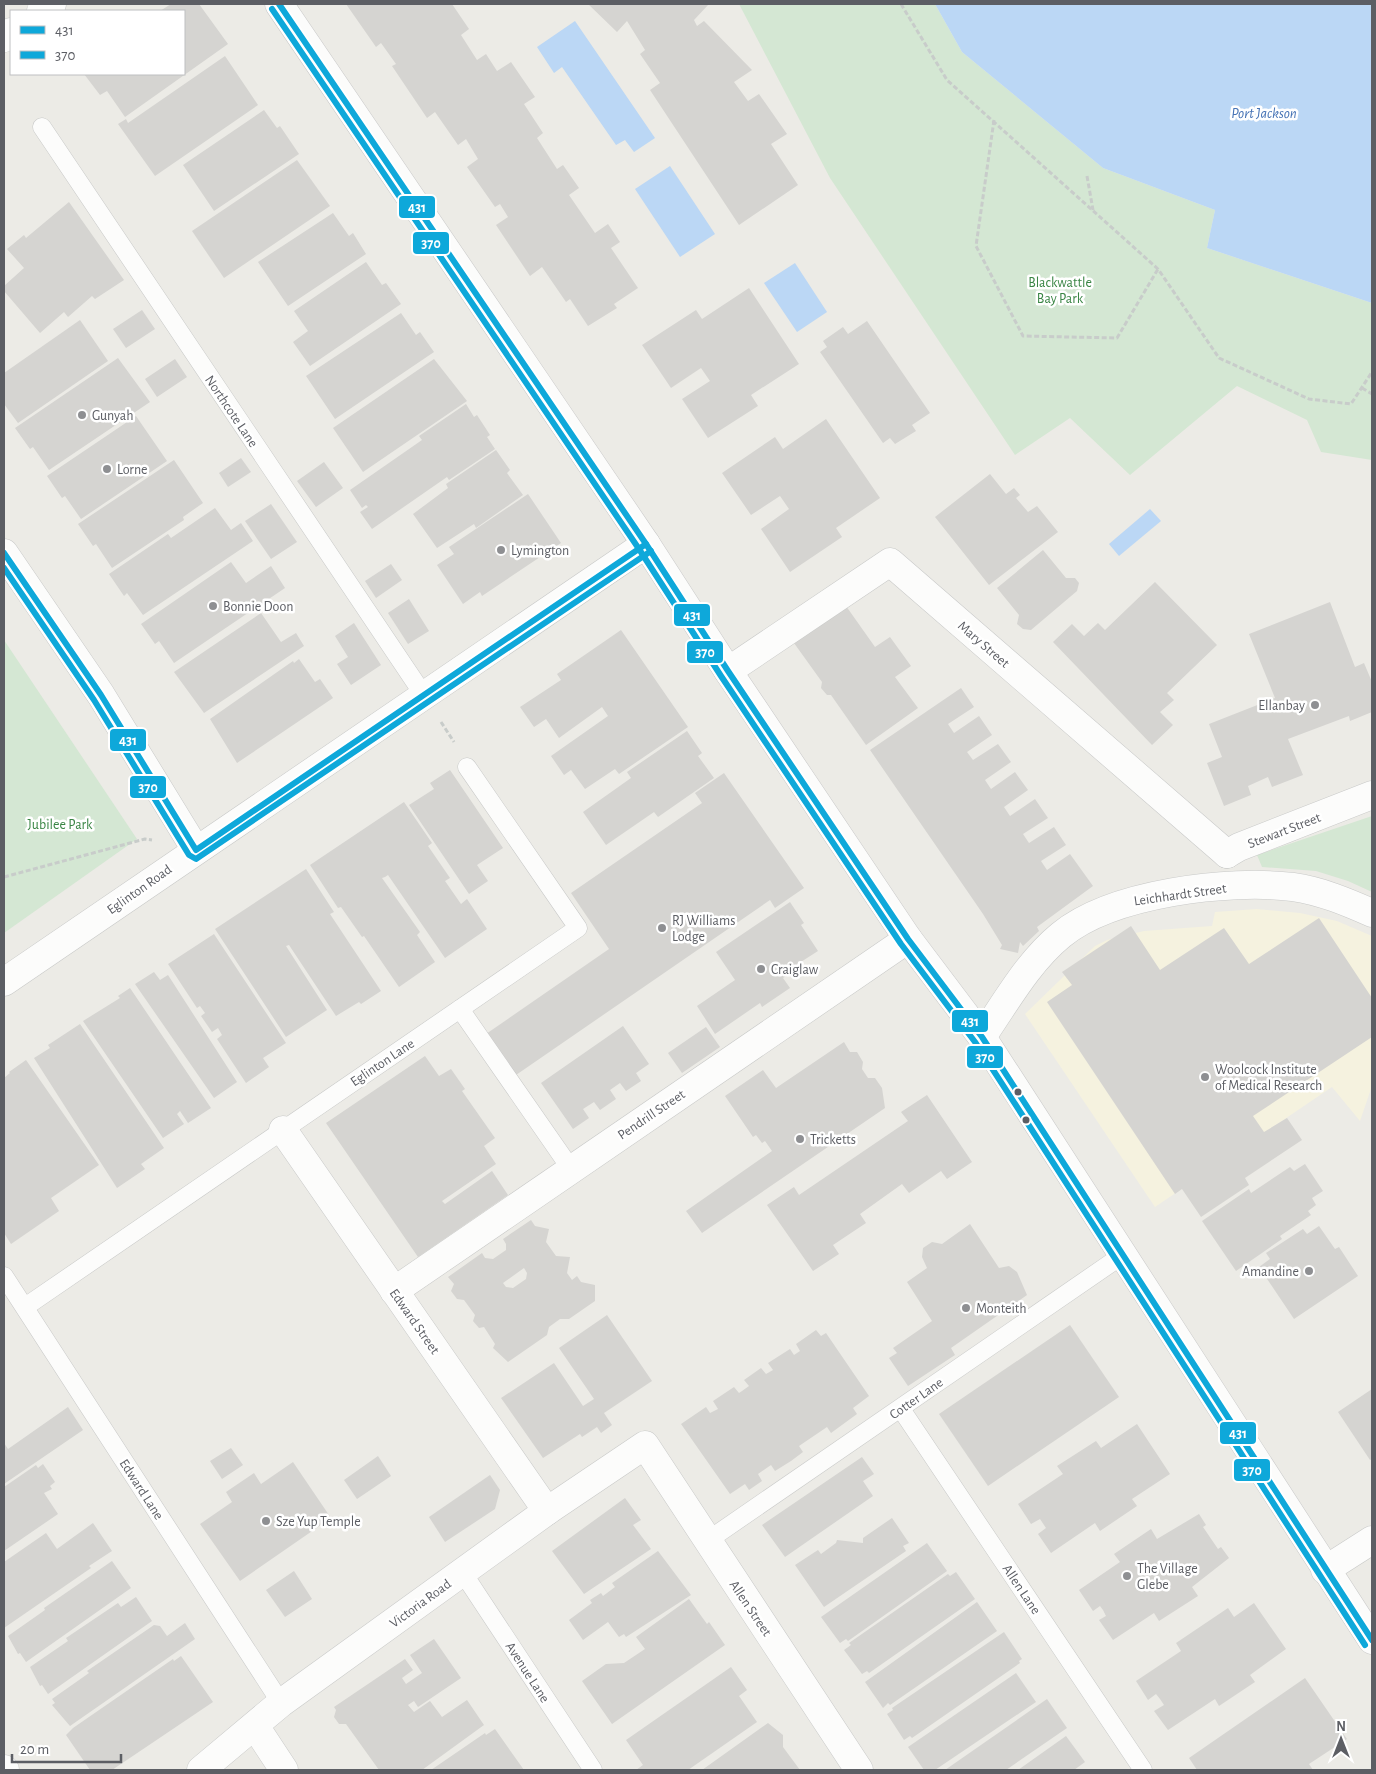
<svg xmlns="http://www.w3.org/2000/svg" width="1376" height="1774" font-family="'Alegreya Sans',sans-serif">
<style>
.commercial{fill:#f5f2df}
.green{fill:#d4e7d3}
.water{fill:#bbd7f5}
.building{fill:#d5d4d1;fill-rule:evenodd}
.lines{fill:none;stroke-linecap:round;stroke-linejoin:round}
.lane-casing{stroke:#c8c9c8;stroke-width:19}
.street-casing{stroke:#c8c9c8;stroke-width:29}
.secondary-casing{stroke:#c9c9c9;stroke-width:29}
.path{stroke:#c8ccca;stroke-width:3;stroke-dasharray:5 2.5;stroke-linecap:butt}
.lane{stroke:#fcfcfb;stroke-width:18}
.street{stroke:#fcfcfb;stroke-width:28}
.secondary{stroke:#fcfcfb;stroke-width:28}
.bus-1-casing{stroke:#fff;stroke-width:10}
.bus-2-casing{stroke:#fff;stroke-width:10}
.bus-1{stroke:#0ea8da;stroke-width:6}
.bus-2{stroke:#0ea8da;stroke-width:6}
.poi-dot{fill:#8e8f92;stroke:#fff;stroke-width:2}
.bus-dot{fill:#5c5e64;stroke:#fff;stroke-width:2}
.labels{text-anchor:middle;stroke-width:5;stroke-linejoin:round;paint-order:stroke}
.park-label{font-size:14px;fill:#398544;stroke:#fff}
.street-label{font-size:14px;fill:#5c5e64;stroke:#fff}
.poi-label{font-size:14px;fill:#5c5e64;stroke:#fff;text-anchor:start}
.water-label{font-size:15px;font-style:italic;fill:#4673b5;stroke:#fff}
.line-badge{stroke:#fff;stroke-width:2}
.badge-label{font-size:14px;text-anchor:middle;font-weight:bold;fill:#fff}
</style>
<rect width="100%" height="100%" fill="#ecebe6"/>
<!-- commercial -->
<polygon class="commercial" points="1257,909 1300,913 1337,921 1372,936 1372,1086 1360,1121 1332,1087 1155,1207 1025,1014 1095,946 1107,940 1144,931 1212,926 1215,912"/>
<!-- green -->
<g class="green">
<polygon points="739,4 935,4 962,52 1103,168 1215,210 1207,248 1372,303 1372,460 1321,452 1307,420 1237,386 1130,475 1070,418 1015,455 830,178"/>
<polygon points="4,640 137,839 4,933"/>
<polygon points="1372,816 1372,892 1348,881 1316,871 1262,867 1257,855"/>
</g>
<!-- water -->
<g class="water">
<polygon points="935,4 1372,4 1372,303 1207,248 1215,210 1103,168 962,52"/>
<polygon points="575,21 655,138 634,152 625,140 616,145 562,67 554,73 537,47"/>
<polygon points="670,166 715,234 680,257 635,189"/>
<polygon points="795,263 827,312 797,332 764,283"/>
<polygon points="1150,509 1161,521 1119,556 1109,544"/>
</g>
<!-- building -->
<g class="building">
<polygon points="171,4 199,4 228,44 125,117 107,91 100,95 84,74 184,74 184,11 160,11"/>
<polygon points="346,4 452,4 469,29 461,35 477,60 486,54 497,71 511,62 535,97 524,104 543,133 537,138 557,169 563,165 579,188 569,195 595,233 608,224 620,242 611,248 638,288 614,304 617,308 588,326 570,299 566,302 542,267 530,276 496,225 508,217 500,204 495,207 467,167 478,159 466,139 458,145 435,112 427,118 392,66 396,64 381,43 376,47"/>
<polygon points="588,4 709,4 694,20 697,26 704,21 752,70 734,82 748,101 759,94 787,134 771,144 798,185 739,225 650,90 660,83 640,54 645,50 627,21 617,32"/>
<polygon points="225,56 258,105 155,176 118,124 126,119 128,123"/>
<polygon points="264,110 277,128 280,126 299,154 214,211 183,165"/>
<polygon points="297,160 330,206 224,278 192,231"/>
<polygon points="69,202 124,280 95,299 92,296 68,317 64,312 40,333 4,291 4,286 24,268 7,249 24,235 26,238"/>
<polygon points="333,213 349,236 353,233 366,254 288,306 258,262"/>
<polygon points="366,262 382,285 386,283 401,304 310,366 293,342 308,331 294,311"/>
<polygon points="749,288 799,364 751,395 758,406 708,438 682,399 710,381 701,368 671,388 642,345 696,310 702,319"/>
<polygon points="142,310 155,329 126,348 113,329"/>
<polygon points="401,313 416,335 420,332 434,352 335,419 306,376"/>
<polygon points="80,320 108,361 18,423 4,404 4,373"/>
<polygon points="867,321 930,413 912,425 916,431 895,444 890,438 883,443 820,352 827,347 823,341 843,327 848,334"/>
<polygon points="118,358 150,402 49,470 33,447 30,449 15,428"/>
<polygon points="175,359 187,377 157,397 145,379"/>
<polygon points="434,359 467,401 363,472 333,428"/>
<polygon points="466,404 474,417 477,415 490,435 487,437 495,449 449,480 447,477 372,529 360,512 368,507 366,505 362,508 350,490 422,440 419,436"/>
<polygon points="136,416 167,461 81,519 65,496 62,498 47,476"/>
<polygon points="826,419 880,498 836,528 842,537 790,572 761,529 789,509 780,496 751,515 722,473 775,437 783,449"/>
<polygon points="496,450 510,470 507,473 523,495 476,528 474,524 437,548 413,514 448,488 446,484"/>
<polygon points="241,458 251,472 228,487 219,473"/>
<polygon points="174,460 203,503 183,517 184,520 112,568 96,544 93,546 78,524"/>
<polygon points="324,462 343,488 316,507 297,481"/>
<polygon points="990,474 1006,494 1014,488 1020,495 1016,498 1028,512 1037,506 1058,532 989,585 935,517"/>
<polygon points="528,494 561,543 482,596 480,592 463,604 437,565 454,554 449,547"/>
<polygon points="271,504 297,542 271,559 245,521"/>
<polygon points="215,508 231,530 241,523 253,541 143,615 127,593 124,596 109,574 168,534 171,538"/>
<polygon points="1043,550 1066,578 1075,578 1079,583 1077,591 1031,630 1023,629 1017,624 1019,615 997,588"/>
<polygon points="231,562 246,583 271,566 285,588 174,663 159,641 155,644 141,624"/>
<polygon points="391,564 402,580 376,598 365,581"/>
<polygon points="1155,582 1217,645 1167,693 1174,700 1160,712 1173,725 1152,745 1053,642 1072,624 1084,636 1098,623 1105,630"/>
<polygon points="409,599 429,631 408,644 388,613"/>
<polygon points="1330,602 1355,667 1364,663 1372,682 1372,712 1350,721 1349,716 1288,739 1303,775 1272,787 1268,777 1248,786 1251,795 1224,806 1207,763 1222,757 1209,724 1275,698 1249,634"/>
<polygon points="846,606 875,647 890,637 911,666 895,677 918,708 866,745 831,695 827,695 821,688 822,682 794,643"/>
<polygon points="261,613 281,642 296,633 304,646 204,713 174,672"/>
<polygon points="354,623 381,665 351,685 337,664 348,657 335,636"/>
<polygon points="621,630 688,727 619,774 615,769 585,789 571,770 564,775 551,756 608,716 602,707 559,738 546,719 534,727 520,707 561,680 557,674"/>
<polygon points="299,659 315,682 320,679 333,698 237,763 210,719 293,661 294,663"/>
<polygon points="961,688 974,707 948,724 954,733 979,716 992,735 967,752 973,760 998,744 1011,762 985,780 991,789 1015,772 1028,790 1004,807 1010,816 1035,799 1048,818 1023,834 1029,843 1054,827 1066,845 1041,861 1047,870 1070,854 1093,886 1037,927 1039,931 1023,946 1020,942 1018,953 1000,949 1002,945 983,914 870,750"/>
<polygon points="687,731 702,753 698,756 714,778 658,817 654,812 606,845 583,812 631,778 627,772"/>
<polygon points="450,770 503,848 477,865 488,881 469,894 409,805 434,789 430,783"/>
<polygon points="724,773 804,888 775,908 770,900 516,1075 486,1034 609,949 571,893 702,803 695,793"/>
<polygon points="404,802 432,843 428,846 450,878 445,881 461,904 467,899 487,929 445,958 388,875 385,877 382,878 420,932 417,935 435,962 399,987 364,936 362,937 341,907 338,908 310,865"/>
<polygon points="306,869 334,912 330,914 381,991 361,1004 359,1002 336,1016 289,945 286,946 327,1010 286,1037 215,929"/>
<polygon points="790,902 804,923 801,925 818,951 793,967 795,970 783,978 790,988 762,1007 760,1003 715,1034 697,1006 735,980 716,952"/>
<polygon points="1319,918 1372,998 1372,1037 1253,1116 1264,1132 1287,1118 1302,1140 1245,1178 1249,1185 1201,1217 1182,1189 1175,1194 1047,1002 1072,985 1062,972 1131,926 1160,970 1224,928 1249,964"/>
<polygon points="214,934 286,1043 263,1058 269,1067 246,1083 217,1039 222,1035 218,1028 212,1032 201,1016 205,1013 200,1006 197,1008 168,964"/>
<polygon points="154,972 160,980 168,975 237,1082 214,1098 135,984"/>
<polygon points="130,988 211,1108 188,1123 180,1111 177,1114 184,1124 163,1138 83,1021 120,998 118,996"/>
<polygon points="80,1024 164,1148 141,1164 145,1169 117,1188 34,1058 50,1048 48,1045"/>
<polygon points="623,1026 649,1064 636,1073 641,1081 626,1091 620,1083 610,1090 616,1099 600,1110 594,1102 583,1109 589,1118 573,1129 541,1083"/>
<polygon points="706,1027 720,1047 682,1073 668,1053"/>
<polygon points="844,1042 850,1052 857,1052 863,1062 862,1069 868,1078 875,1078 882,1088 885,1108 702,1233 686,1211 772,1151 765,1141 762,1143 756,1135 753,1137 725,1096 763,1070 776,1088"/>
<polygon points="425,1056 439,1076 451,1069 465,1089 462,1091 495,1138 484,1146 496,1164 442,1201 445,1204 492,1171 508,1195 418,1257 326,1123"/>
<polygon points="26,1060 99,1165 51,1198 59,1211 11,1244 4,1233 4,1078 10,1073 9,1072"/>
<polygon points="927,1095 972,1162 947,1179 941,1171 909,1193 902,1184 860,1214 866,1223 833,1245 839,1254 813,1271 767,1205 794,1187 799,1195 908,1121 901,1112"/>
<polygon points="1305,1164 1323,1191 1312,1198 1316,1205 1308,1211 1311,1215 1280,1236 1282,1239 1236,1271 1202,1221 1249,1189 1251,1193 1290,1167 1294,1171"/>
<path d="M531 1220 535 1226 549 1229 546 1242 556 1256 570 1257 567 1273 572 1280 577 1276 581 1282 595 1285V1301L569 1319H560L549 1327 547 1335 508 1362 493 1348 495 1344 484 1327 479 1328 473 1321 475 1315 464 1300 457 1299 451 1291 454 1284 448 1277 482 1253 485 1258 493 1259 506 1250V1244L503 1239ZM524 1268 527 1273 526 1279 513 1288 506 1287 503 1283Z"/>
<polygon points="970,1224 999,1268 1009,1266 1017,1272 1027,1295 951,1348 955,1355 908,1386 889,1358 897,1353 893,1348 932,1321 907,1282 927,1268 922,1257 923,1248 932,1242 942,1244"/>
<polygon points="1319,1226 1335,1249 1339,1247 1358,1276 1294,1319 1259,1267 1270,1259 1266,1253 1303,1229 1307,1234"/>
<polygon points="607,1315 652,1381 604,1413 612,1425 601,1433 597,1427 582,1437 580,1434 543,1458 501,1398 554,1363 583,1406 594,1399 559,1348"/>
<polygon points="1070,1325 1119,1397 988,1486 939,1414"/>
<polygon points="816,1330 821,1336 826,1333 869,1396 853,1408 857,1414 831,1433 827,1427 799,1446 803,1452 791,1461 775,1471 771,1465 758,1474 762,1481 749,1490 745,1484 730,1494 681,1424 706,1407 710,1413 718,1409 713,1401 734,1387 739,1393 742,1391 749,1386 744,1380 761,1368 766,1374 773,1370 768,1363 790,1349 794,1355 800,1351 796,1344"/>
<polygon points="1372,1389 1372,1459 1370,1460 1338,1412"/>
<polygon points="68,1407 83,1430 4,1484 4,1443 8,1449"/>
<polygon points="1137,1424 1170,1474 1132,1499 1137,1506 1100,1531 1095,1523 1051,1553 1038,1534 1046,1528 1040,1519 1031,1524 1018,1504 1063,1474 1057,1466 1096,1441 1101,1448"/>
<polygon points="231,1448 243,1465 222,1479 210,1461"/>
<polygon points="378,1456 391,1476 357,1499 344,1480"/>
<polygon points="862,1457 874,1474 863,1481 873,1496 785,1557 762,1525"/>
<polygon points="293,1462 331,1518 240,1581 200,1524 232,1502 226,1492 254,1473 261,1484"/>
<polygon points="43,1464 55,1482 50,1486 52,1489 44,1493 58,1514 4,1551 4,1487 36,1465 38,1468"/>
<polygon points="490,1475 500,1490 495,1509 445,1542 429,1517"/>
<polygon points="625,1498 641,1520 633,1525 651,1549 584,1594 552,1551"/>
<polygon points="1199,1514 1206,1525 1203,1527 1218,1549 1221,1547 1229,1558 1192,1587 1198,1596 1159,1621 1154,1613 1113,1640 1099,1620 1106,1616 1103,1610 1100,1606 1093,1611 1079,1590 1120,1562 1114,1554 1151,1529 1157,1539"/>
<polygon points="892,1518 909,1543 903,1546 906,1551 824,1607 795,1565 818,1550 821,1554 836,1543 837,1540 863,1543 863,1538"/>
<polygon points="93,1523 112,1551 89,1566 91,1568 4,1628 4,1562 46,1533 57,1549"/>
<polygon points="927,1543 947,1571 848,1641 846,1639 840,1643 821,1617"/>
<polygon points="658,1551 691,1595 626,1637 624,1634 619,1637 608,1622 583,1640 569,1620 592,1603 590,1600 601,1593 603,1596 615,1587 612,1583"/>
<polygon points="112,1561 131,1588 26,1662 20,1653 18,1654 8,1636 45,1610 44,1608"/>
<polygon points="294,1571 312,1599 285,1617 266,1590"/>
<polygon points="956,1572 975,1599 869,1673 867,1671 862,1674 844,1650 851,1645 849,1643 948,1574 950,1576"/>
<polygon points="136,1597 152,1621 48,1694 42,1685 40,1686 30,1667 68,1641 66,1638 118,1603 121,1607"/>
<polygon points="689,1599 707,1624 709,1622 725,1645 612,1724 582,1681 606,1664 624,1663 645,1649 636,1637"/>
<polygon points="977,1602 997,1631 890,1705 888,1703 883,1708 865,1682"/>
<polygon points="1254,1603 1286,1649 1250,1675 1255,1682 1219,1706 1215,1699 1168,1730 1154,1711 1164,1705 1160,1699 1156,1694 1148,1700 1136,1681 1181,1651 1176,1643 1228,1608 1234,1617"/>
<polygon points="185,1623 195,1639 70,1726 52,1705 55,1703 52,1699 89,1673 87,1671 154,1625 160,1626 167,1636"/>
<polygon points="1004,1632 1022,1659 1019,1661 1020,1663 912,1738 910,1736 904,1740 887,1714 893,1710 892,1708"/>
<polygon points="434,1639 461,1678 418,1707 414,1701 408,1705 414,1712 430,1701 442,1717 467,1700 484,1725 422,1770 379,1770 346,1724 339,1724 334,1717 336,1710 334,1707 405,1659 413,1670 402,1678 406,1684 422,1673 410,1655"/>
<polygon points="181,1656 213,1702 112,1770 90,1770 66,1735 73,1728 173,1659 174,1661"/>
<polygon points="731,1667 747,1690 739,1696 757,1722 688,1770 636,1770 643,1765 626,1740"/>
<polygon points="1016,1673 1036,1702 935,1770 924,1770 908,1747"/>
<polygon points="1305,1678 1347,1739 1309,1764 1313,1770 1197,1770 1189,1758"/>
<polygon points="1047,1699 1067,1728 1006,1770 945,1770"/>
<polygon points="768,1723 783,1735 783,1747 800,1770 702,1770"/>
<polygon points="495,1729 524,1770 431,1770 485,1733 486,1735"/>
<polygon points="1066,1736 1085,1762 1074,1770 1018,1770"/>
</g>
<g class="lines">
<!-- lane casing -->
<g class="lane-casing">
<g id="lane">
<polyline points="42,127 423,694"/>
<polyline points="460,1009 571,1169"/>
<polyline points="4,1276 281,1703"/>
<polyline points="25,1307 578,928 467,767"/>
<polyline points="901,1409 1143,1770"/>
<polyline points="707,1541 1124,1254"/>
<polyline points="463,1573 593,1770"/>
</g>
</g>
<!-- street casing -->
<g class="street-casing">
<g id="street">
<polyline points="41,11 52,4"/>
<polyline points="4,38 11,32"/>
<polyline points="4,553 101,695 196,850"/>
<polyline points="728,671 890,562 1227,854"/>
<polyline points="1227,854 1239,847 1372,795"/>
<polyline points="4,982 646,544"/>
<path d="M982 1037C1006 1002 1028 962 1061 935 1112 893 1229 879 1293 887 1321 891 1347 902 1372 913"/>
<polyline points="283,1130 547,1511"/>
<polyline points="394,1291 908,939"/>
<polyline points="1325,1570 1372,1540"/>
<polyline points="255,1726 284,1770"/>
<polyline points="4,1769 5,1770"/>
<polyline points="201,1770 281,1703 547,1511 645,1445 859,1770"/>
</g>
</g>
<!-- secondary casing -->
<g class="secondary-casing">
<polyline id="secondary" points="279,4 646,544 728,671 908,939 982,1037 1372,1640"/>
</g>
<!-- path -->
<g class="path">
<polyline points="901,4 947,80 1158,269 1219,358 1309,399 1351,404 1372,372"/>
<polyline points="994,120 976,246 1023,336 1117,338 1158,269"/>
<polyline points="1087,176 1093,210"/>
<polyline points="1362,388 1372,394"/>
<polyline points="441,722 454,742"/>
<polyline points="4,877 145,839 152,840"/>
</g>
<!-- lane -->
<use href="#lane" class="lane"/>
<!-- street -->
<use href="#street" class="street"/>
<!-- secondary -->
<use href="#secondary" class="secondary"/>
<!-- bus-1 casing -->
<g class="bus-1-casing">
<g id="bus-1">
<polyline points="279,4 646,544 728,671 908,939 982,1037 1372,1640"/>
<polyline points="4,553 101,695 196,850 646,544"/>
</g>
</g>
<!-- bus-2 casing -->
<g class="bus-2-casing">
<g id="bus-2">
<polyline points="272,9 639,549 721,676 901,944 975,1042 1365,1645"/>
<polyline points="4,568 94,700 189,855 196,859 651,551"/>
</g>
</g>
<!-- bus-1 -->
<use href="#bus-1" class="bus-1"/>
<!-- bus-2 -->
<use href="#bus-2" class="bus-2"/>
</g>
<!-- markers -->
<g class="poi-dot">
<circle cx="82" cy="415" r="5"/>
<circle cx="107" cy="469" r="5"/>
<circle cx="501" cy="550" r="5"/>
<circle cx="213" cy="606" r="5"/>
<circle cx="1315" cy="705" r="5"/>
<circle cx="662" cy="928" r="5"/>
<circle cx="761" cy="969" r="5"/>
<circle cx="1205" cy="1077" r="5"/>
<circle cx="800" cy="1139" r="5"/>
<circle cx="1309" cy="1271" r="5"/>
<circle cx="966" cy="1308" r="5"/>
<circle cx="266" cy="1521" r="5"/>
<circle cx="1127" cy="1576" r="5"/>
</g>
<g class="bus-dot">
<circle cx="1018" cy="1092" r="4.5"/>
<circle cx="1026" cy="1120" r="4.5"/>
</g>
<g class="labels">
<!-- park labels -->
<g class="park-label">
<text x="1060" y="287">Blackwattle<tspan x="1060" dy="16">Bay Park</tspan></text>
<text x="60" y="829">Jubilee Park</text>
</g>
<!-- street labels -->
<g class="street-label">
<text transform="translate(232 411) rotate(56)" y="5">Northcote Lane</text>
<text transform="translate(984 644) rotate(41)" y="5">Mary Street</text>
<text transform="translate(1284 830) rotate(-21)" y="5">Stewart Street</text>
<text transform="translate(139 889) rotate(-35)" y="5">Eglinton Road</text>
<text transform="translate(1180 894) rotate(-8)" y="5">Leichhardt Street</text>
<text transform="translate(382 1062) rotate(-34)" y="5">Eglinton Lane</text>
<text transform="translate(651 1114) rotate(-34)" y="5">Pendrill Street</text>
<text transform="translate(415 1321) rotate(55)" y="5">Edward Street</text>
<text transform="translate(916 1398) rotate(-35)" y="5">Cotter Lane</text>
<text transform="translate(142 1489) rotate(57)" y="5">Edward Lane</text>
<text transform="translate(1022 1589) rotate(56)" y="5">Allen Lane</text>
<text transform="translate(420 1603) rotate(-36)" y="5">Victoria Road</text>
<text transform="translate(751 1608) rotate(56)" y="5">Allen Street</text>
<text transform="translate(528 1672) rotate(57)" y="5">Avenue Lane</text>
</g>
<!-- poi labels -->
<g class="poi-label">
<text x="92" y="420">Gunyah</text>
<text x="117" y="474">Lorne</text>
<text x="511" y="555">Lymington</text>
<text x="223" y="611">Bonnie Doon</text>
<text x="1305" y="710" text-anchor="end">Ellanbay</text>
<text x="672" y="925">RJ Williams<tspan x="672" dy="16">Lodge</tspan></text>
<text x="771" y="974">Craiglaw</text>
<text x="1215" y="1074">Woolcock Institute<tspan x="1215" dy="16">of Medical Research</tspan></text>
<text x="810" y="1144">Tricketts</text>
<text x="1299" y="1276" text-anchor="end">Amandine</text>
<text x="976" y="1313">Monteith</text>
<text x="276" y="1526">Sze Yup Temple</text>
<text x="1137" y="1573">The Village<tspan x="1137" dy="16">Glebe</tspan></text>
</g>
<!-- water labels -->
<g class="water-label">
<text x="1264" y="118">Port Jackson</text>
</g>
</g>
<g class="line-badge">
<rect x="398" y="195" width="38" height="24" rx="5" fill="#0ea8da"/>
<rect x="412" y="231" width="38" height="24" rx="5" fill="#0ea8da"/>
<rect x="673" y="603" width="38" height="24" rx="5" fill="#0ea8da"/>
<rect x="686" y="640" width="38" height="24" rx="5" fill="#0ea8da"/>
<rect x="109" y="728" width="38" height="24" rx="5" fill="#0ea8da"/>
<rect x="129" y="775" width="38" height="24" rx="5" fill="#0ea8da"/>
<rect x="951" y="1009" width="38" height="24" rx="5" fill="#0ea8da"/>
<rect x="966" y="1045" width="38" height="24" rx="5" fill="#0ea8da"/>
<rect x="1219" y="1421" width="38" height="24" rx="5" fill="#0ea8da"/>
<rect x="1233" y="1458" width="38" height="24" rx="5" fill="#0ea8da"/>
</g>
<g class="badge-label">
<text x="417" y="212">431</text>
<text x="431" y="248">370</text>
<text x="692" y="620">431</text>
<text x="705" y="657">370</text>
<text x="128" y="745">431</text>
<text x="148" y="792">370</text>
<text x="970" y="1026">431</text>
<text x="985" y="1062">370</text>
<text x="1238" y="1438">431</text>
<text x="1252" y="1475">370</text>
</g>
<!-- border -->
<rect width="1376" height="1774" fill="none" stroke="#5c5e64" stroke-width="10"/>
<!-- legend -->
<rect x="10" y="10" width="175" height="65" fill="#ffffff" stroke="#bebfc1"/>
<rect x="20" y="26" width="25" height="8" fill="#0ea8da" stroke="#bebfc1"/>
<text x="55" y="35" font-size="15" fill="#5c5e64">431</text>
<rect x="20" y="51" width="25" height="8" fill="#0ea8da" stroke="#bebfc1"/>
<text x="55" y="60" font-size="15" fill="#5c5e64">370</text>
<!-- north arrow -->
<g transform="translate(1341 1739)" stroke="#ffffff" stroke-width="4" paint-order="stroke">
<path d="M0-4L9 19L0 12L-9 19Z" fill="#5c5e64"/>
<text y="-8" font-size="14" font-weight="bold" text-anchor="middle" fill="#5c5e64">N</text>
</g>
<!-- scale -->
<path d="M12 1754v8h109v-8" fill="none" stroke="#5c5e64" stroke-width="2.5"/>
<text x="20" y="1754" font-size="15" fill="#5c5e64" stroke="#ffffff" stroke-width="4" paint-order="stroke">20 m</text>
</svg>
